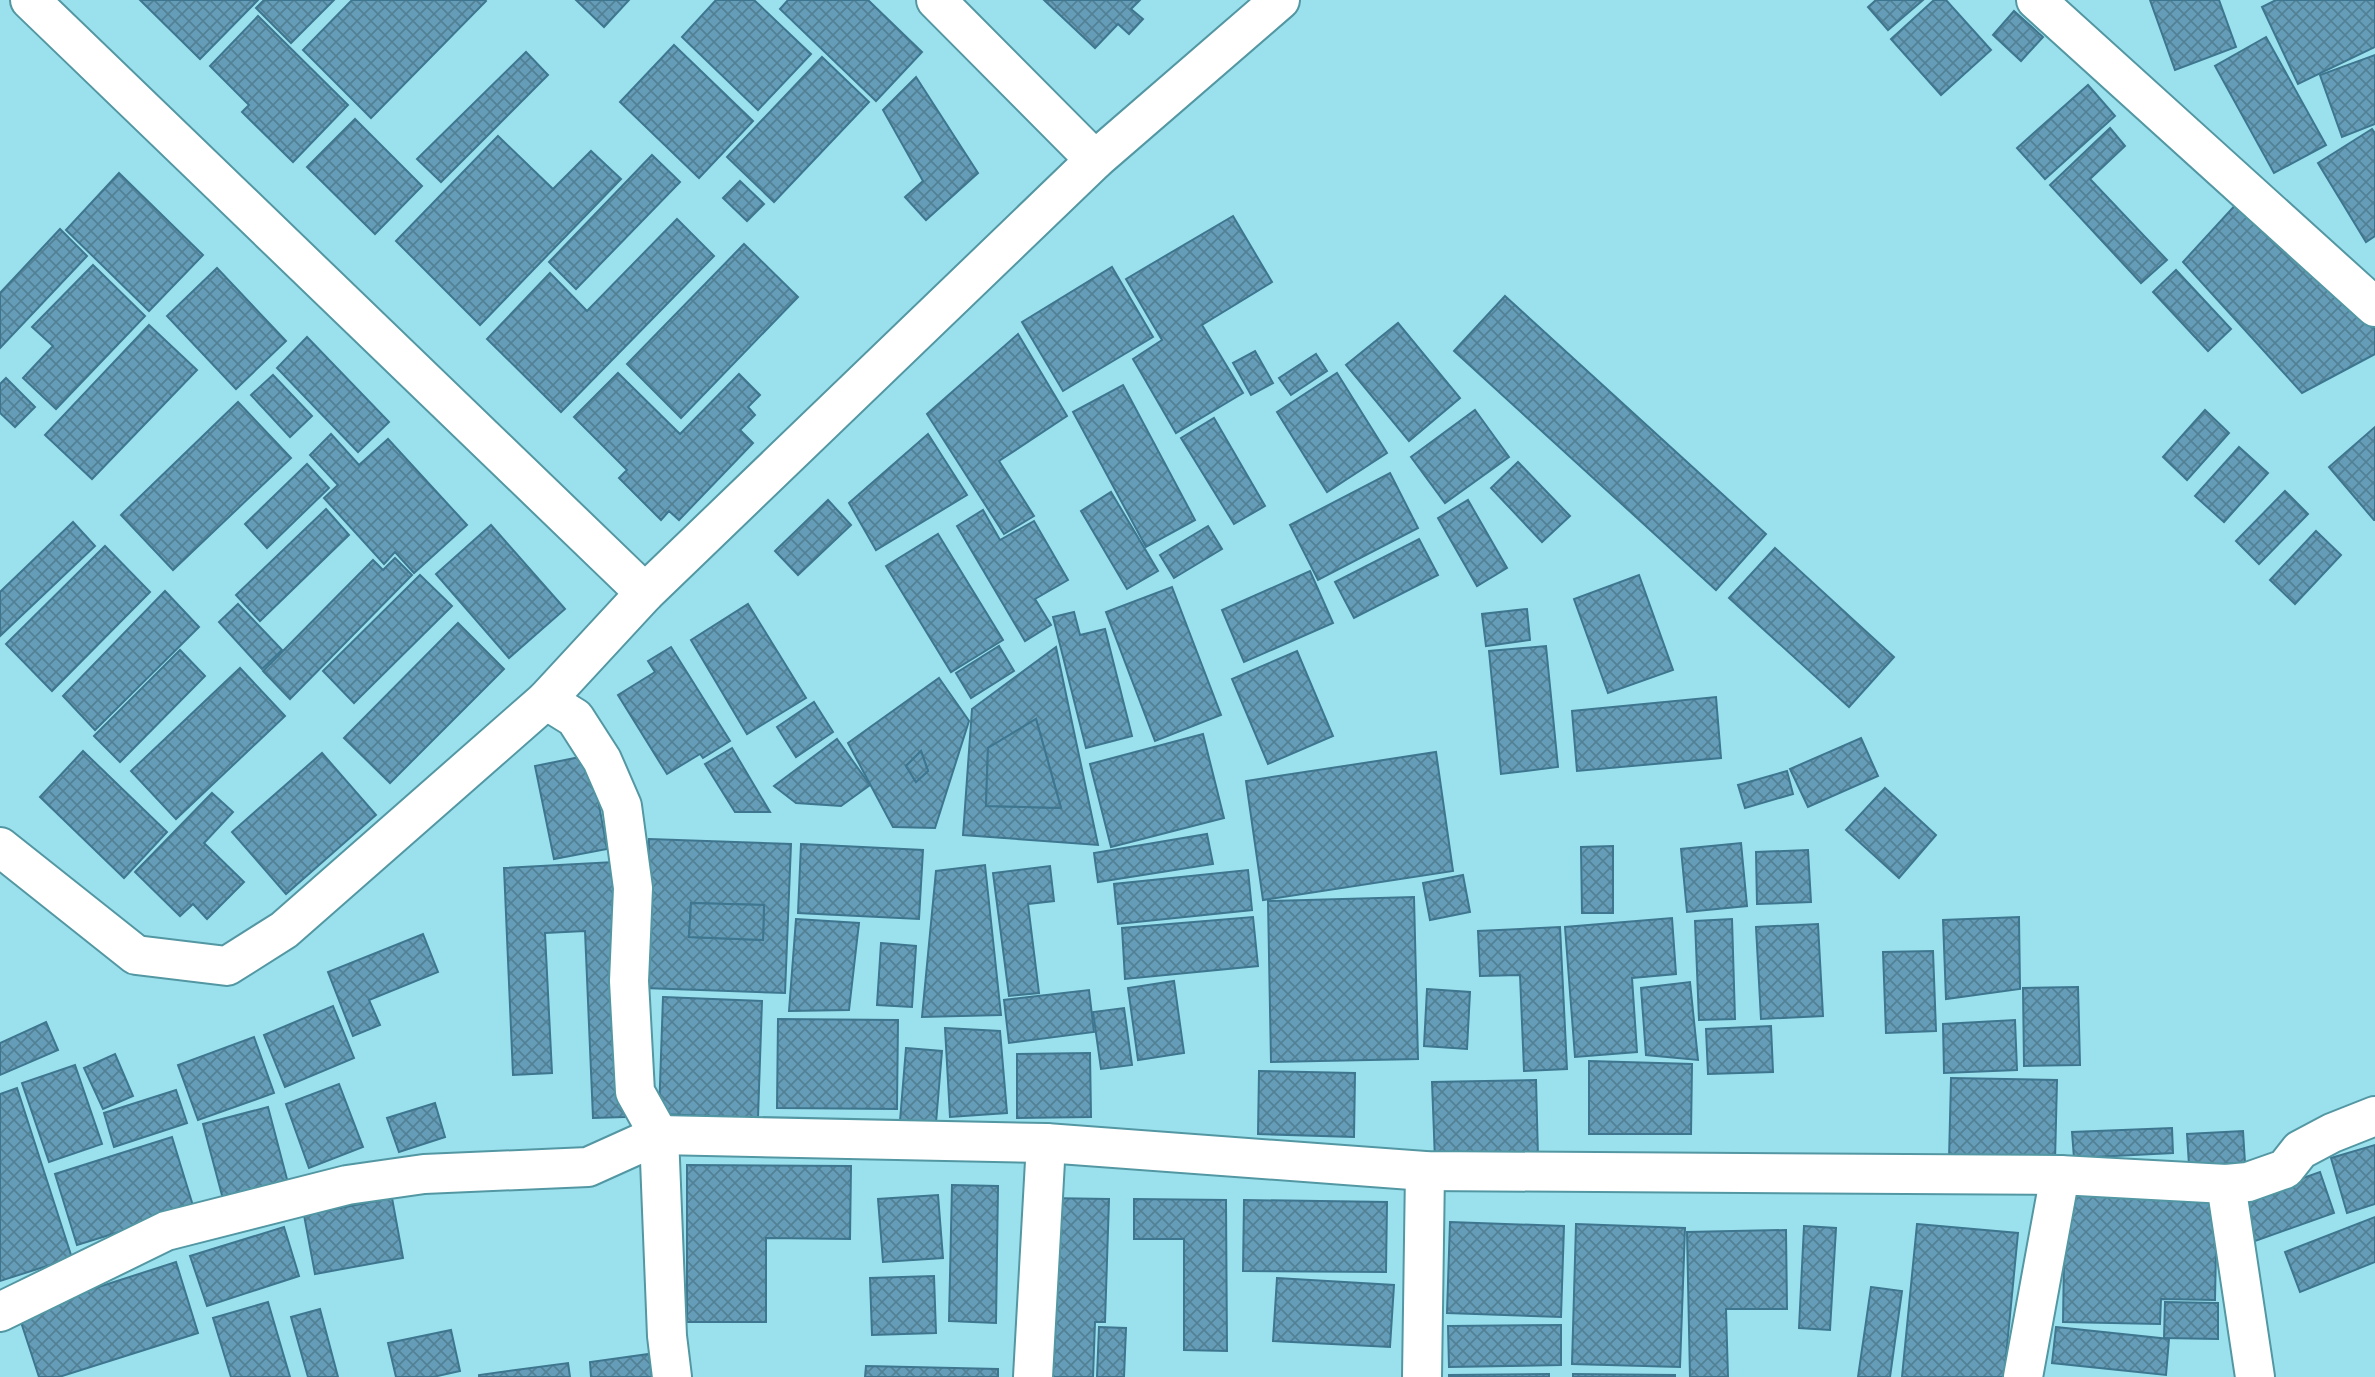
<svg xmlns="http://www.w3.org/2000/svg" width="2375" height="1377" font-family="Karla,sans-serif">
<style>
.building{fill:url(#building-cross-hatch);stroke:#3e768f;stroke-width:2;fill-rule:evenodd}
.lines{fill:none;stroke-linecap:round;stroke-linejoin:round}
.street-casing{stroke:#5397a3;stroke-width:42}
.street{stroke:#fff;stroke-width:38}
</style>
<defs>
<pattern id="building-cross-hatch" width="8" height="8" patternUnits="userSpaceOnUse" patternTransform="scale(1.75)"><rect width="8" height="8" fill="#659db8"/><path d="M0 0l8 8M0 8l8-8" fill="none" stroke="#528196"/></pattern>
</defs>
<rect width="100%" height="100%" fill="#9be1ed"/>
<!-- building -->
<g class="building">
<polygon points="140,0 258,0 200,59"/>
<polygon points="264,0 334,0 291,43 256,8"/>
<polygon points="352,0 485,0 486,1 371,118 303,50"/>
<polygon points="576,0 629,0 604,27"/>
<polygon points="716,0 754,0 811,54 758,110 682,37"/>
<polygon points="788,0 868,0 922,52 876,101 780,9"/>
<polygon points="1044,0 1140,0 1131,9 1143,19 1129,34 1118,24 1095,48"/>
<polygon points="1876,0 1923,0 1888,30 1868,7"/>
<polygon points="1934,0 1946,0 1991,50 1941,95 1891,39"/>
<polygon points="2150,0 2219,0 2236,47 2175,70"/>
<polygon points="2276,0 2375,0 2375,47 2298,84 2262,7"/>
<polygon points="2014,11 2043,37 2021,61 1993,35"/>
<polygon points="258,16 348,105 293,162 242,112 249,105 210,66"/>
<polygon points="2266,37 2326,145 2274,173 2215,66"/>
<polygon points="674,45 753,121 699,178 620,102"/>
<polygon points="526,52 548,75 441,182 417,159"/>
<polygon points="2375,55 2375,124 2342,137 2320,75"/>
<polygon points="822,57 869,102 774,202 727,157"/>
<polygon points="916,77 978,173 926,220 905,197 923,181 883,110"/>
<polygon points="2088,85 2115,116 2045,179 2017,148"/>
<polygon points="355,119 422,186 375,234 307,167"/>
<polygon points="2110,128 2125,146 2090,179 2167,260 2141,283 2050,185"/>
<polygon points="2372,129 2375,133 2375,236 2366,242 2318,163"/>
<polygon points="498,136 553,189 591,151 621,179 480,325 396,241"/>
<polygon points="652,155 680,182 576,289 549,262"/>
<polygon points="119,173 203,255 149,311 66,230"/>
<polygon points="740,181 764,204 747,221 723,198"/>
<polygon points="2240,200 2375,328 2375,354 2302,393 2183,262"/>
<polygon points="1233,216 1272,282 1202,325 1243,393 1176,433 1133,359 1162,340 1126,279"/>
<polygon points="677,219 714,256 561,412 487,339 550,273 587,311"/>
<polygon points="60,229 87,256 0,348 0,293"/>
<polygon points="744,244 798,297 681,418 627,364"/>
<polygon points="93,265 145,316 56,409 23,378 53,346 32,327"/>
<polygon points="1112,267 1153,337 1063,391 1022,322"/>
<polygon points="217,268 286,341 236,389 167,316"/>
<polygon points="2176,270 2231,329 2208,351 2153,292"/>
<polygon points="1505,296 1766,534 1716,590 1454,351"/>
<polygon points="1398,323 1460,398 1409,441 1346,365"/>
<polygon points="149,325 197,370 92,479 45,435"/>
<polygon points="1018,334 1067,416 999,461 1034,516 1004,534 927,414"/>
<polygon points="307,337 389,422 358,452 277,368"/>
<polygon points="1255,351 1273,383 1251,395 1233,363"/>
<polygon points="1316,354 1327,371 1291,395 1279,378"/>
<polygon points="618,373 680,434 739,374 760,395 748,407 755,415 740,430 753,443 679,520 669,511 661,520 619,478 627,470 574,417"/>
<polygon points="1337,373 1387,453 1327,492 1277,412"/>
<polygon points="273,375 312,416 290,437 251,395"/>
<polygon points="6,378 35,407 15,427 0,413 0,384"/>
<polygon points="1123,385 1195,520 1146,547 1073,412"/>
<polygon points="238,402 291,458 173,570 121,515"/>
<polygon points="1475,410 1509,457 1445,503 1411,457"/>
<polygon points="2205,410 2229,433 2187,480 2163,457"/>
<polygon points="1214,418 1265,506 1234,524 1181,438"/>
<polygon points="2375,427 2375,520 2374,520 2329,467"/>
<polygon points="331,434 359,465 388,439 467,525 414,573 395,552 384,564 324,498 338,485 310,455"/>
<polygon points="928,434 967,495 876,550 849,503"/>
<polygon points="2239,447 2268,473 2224,522 2195,496"/>
<polygon points="1518,462 1570,516 1542,542 1491,488"/>
<polygon points="307,464 329,488 267,548 245,524"/>
<polygon points="1390,473 1418,528 1318,580 1290,525"/>
<polygon points="2285,491 2308,514 2259,564 2236,541"/>
<polygon points="1111,492 1158,571 1127,589 1081,511"/>
<polygon points="828,500 851,525 798,575 775,551"/>
<polygon points="1468,500 1507,568 1477,586 1438,518"/>
<polygon points="326,509 349,535 260,621 236,595"/>
<polygon points="983,510 1000,540 1034,521 1068,580 1035,599 1051,625 1025,641 957,526"/>
<polygon points="73,522 95,546 0,636 0,592"/>
<polygon points="491,525 565,609 509,658 436,574"/>
<polygon points="1208,526 1222,549 1174,578 1160,555"/>
<polygon points="2316,531 2341,555 2295,604 2270,580"/>
<polygon points="938,534 1003,640 951,672 886,566"/>
<polygon points="1419,539 1438,575 1354,618 1335,582"/>
<polygon points="105,546 150,592 52,691 6,644"/>
<polygon points="1775,548 1894,657 1849,707 1729,598"/>
<polygon points="395,558 412,575 290,699 263,671 373,560 383,570"/>
<polygon points="1310,571 1333,623 1244,662 1222,610"/>
<polygon points="420,575 452,606 354,703 323,671"/>
<polygon points="1639,575 1673,670 1608,693 1574,599"/>
<polygon points="1172,587 1221,715 1155,741 1106,612"/>
<polygon points="165,591 199,627 95,730 63,696"/>
<polygon points="238,604 282,650 262,669 219,622"/>
<polygon points="748,604 806,698 747,734 691,640"/>
<polygon points="1527,609 1530,640 1486,646 1482,614"/>
<polygon points="1074,612 1080,635 1105,629 1132,736 1086,748 1053,617"/>
<polygon points="458,623 504,669 390,783 344,738"/>
<polygon points="999,646 1014,671 971,698 956,673"/>
<polygon points="1546,646 1558,767 1501,774 1489,651"/>
<polygon points="671,647 730,741 703,758 700,754 667,774 618,695 655,672 648,661"/>
<path d="M1056 647 1098 845 963 835 972 709ZM1036 719 1061 808 986 806 988 748Z"/>
<polygon points="180,650 205,676 120,762 94,736"/>
<polygon points="1297,651 1333,736 1268,764 1232,679"/>
<polygon points="240,668 285,716 176,819 131,771"/>
<path d="M939 678 969 721 935 828 893 827 848 743ZM921 751 928 771 916 782 906 766Z"/>
<polygon points="1716,697 1721,758 1577,771 1572,711"/>
<polygon points="814,702 833,732 796,757 777,727"/>
<polygon points="1036,719 1061,808 986,806 988,748"/>
<polygon points="1203,734 1224,818 1111,847 1090,764"/>
<polygon points="1861,738 1878,776 1808,807 1790,769"/>
<polygon points="837,739 870,785 841,806 796,803 774,786"/>
<polygon points="732,748 770,812 735,812 705,764"/>
<polygon points="83,751 167,832 124,878 40,797"/>
<polygon points="921,751 928,771 916,782 906,766"/>
<polygon points="1436,752 1453,871 1263,900 1246,781"/>
<polygon points="322,753 376,815 286,894 232,832"/>
<polygon points="590,755 607,849 554,859 535,766"/>
<polygon points="1787,771 1793,794 1745,808 1738,785"/>
<polygon points="1885,788 1936,835 1899,878 1846,830"/>
<polygon points="212,793 233,812 204,843 244,882 207,919 193,904 180,916 135,872"/>
<polygon points="1207,834 1213,864 1098,882 1094,853"/>
<path d="M649 839 791 844 785 993 644 988ZM691 903 764 905 763 940 689 937Z"/>
<polygon points="1741,843 1747,906 1687,912 1681,849"/>
<polygon points="801,844 923,850 919,919 798,913"/>
<polygon points="1613,846 1613,913 1582,913 1581,847"/>
<polygon points="1808,850 1811,902 1757,904 1756,852"/>
<polygon points="614,862 625,1117 593,1118 585,931 545,933 552,1073 513,1075 504,868"/>
<polygon points="985,865 1001,1015 922,1017 936,871"/>
<polygon points="1050,866 1054,901 1028,904 1039,993 1009,996 993,873"/>
<polygon points="1248,870 1252,910 1118,924 1114,884"/>
<polygon points="1463,875 1470,912 1430,920 1423,883"/>
<polygon points="1414,897 1418,1059 1271,1062 1268,901"/>
<polygon points="691,903 764,905 763,940 689,937"/>
<polygon points="1253,917 1258,966 1125,979 1122,928"/>
<polygon points="2019,917 2020,989 1946,999 1943,920"/>
<polygon points="1672,918 1676,974 1632,978 1637,1052 1575,1057 1565,927"/>
<polygon points="796,919 859,923 849,1010 789,1011"/>
<polygon points="1732,919 1735,1019 1699,1020 1695,921"/>
<polygon points="1818,924 1823,1016 1761,1019 1756,927"/>
<polygon points="1560,927 1567,1069 1524,1071 1520,975 1480,976 1478,931"/>
<polygon points="423,934 438,972 369,1000 380,1025 353,1036 328,972"/>
<polygon points="881,943 916,946 912,1007 877,1005"/>
<polygon points="1933,951 1936,1031 1886,1033 1883,952"/>
<polygon points="1174,981 1184,1053 1138,1060 1128,988"/>
<polygon points="1690,982 1698,1060 1646,1055 1641,988"/>
<polygon points="2078,987 2080,1065 2024,1066 2023,988"/>
<polygon points="1427,989 1470,992 1467,1049 1424,1046"/>
<polygon points="1089,990 1094,1032 1009,1043 1004,1000"/>
<polygon points="663,997 762,1001 758,1118 659,1114"/>
<polygon points="333,1006 354,1058 285,1087 264,1035"/>
<polygon points="1124,1008 1132,1065 1101,1069 1093,1012"/>
<polygon points="778,1019 898,1020 897,1109 777,1108"/>
<polygon points="2015,1020 2017,1070 1944,1073 1943,1024"/>
<polygon points="46,1022 58,1050 0,1075 0,1043"/>
<polygon points="1771,1026 1773,1072 1708,1074 1706,1029"/>
<polygon points="945,1028 1000,1031 1007,1113 950,1117"/>
<polygon points="254,1037 274,1093 198,1120 178,1065"/>
<polygon points="906,1048 942,1051 936,1123 900,1121"/>
<polygon points="1090,1053 1091,1117 1017,1118 1017,1054"/>
<polygon points="115,1054 133,1096 103,1109 84,1068"/>
<polygon points="1589,1061 1692,1064 1691,1134 1589,1134"/>
<polygon points="75,1065 102,1144 49,1162 22,1083"/>
<polygon points="1259,1071 1355,1073 1354,1137 1258,1134"/>
<polygon points="1951,1078 2057,1080 2055,1162 1949,1160"/>
<polygon points="1536,1080 1538,1157 1435,1160 1432,1082"/>
<polygon points="339,1084 363,1147 309,1168 286,1104"/>
<polygon points="17,1088 72,1258 0,1281 0,1094"/>
<polygon points="176,1090 187,1123 114,1147 104,1113"/>
<polygon points="435,1103 445,1137 399,1152 387,1118"/>
<polygon points="268,1107 288,1183 223,1199 203,1124"/>
<polygon points="2172,1128 2173,1153 2074,1158 2072,1132"/>
<polygon points="2243,1131 2245,1163 2189,1165 2187,1134"/>
<polygon points="172,1137 194,1209 77,1245 55,1174"/>
<polygon points="2375,1145 2375,1204 2347,1213 2331,1158"/>
<polygon points="687,1165 851,1166 850,1239 766,1238 766,1322 687,1322"/>
<polygon points="2320,1172 2334,1213 2255,1241 2241,1200"/>
<polygon points="952,1185 998,1186 996,1323 949,1321"/>
<polygon points="2065,1194 2217,1197 2215,1300 2161,1299 2160,1324 2063,1322"/>
<polygon points="938,1195 943,1258 883,1262 878,1199"/>
<polygon points="392,1198 403,1258 315,1274 304,1215"/>
<polygon points="1045,1198 1109,1199 1105,1322 1095,1322 1093,1377 1041,1377"/>
<polygon points="1134,1199 1226,1200 1227,1351 1184,1350 1184,1239 1134,1239"/>
<polygon points="1244,1200 1387,1202 1386,1272 1243,1271"/>
<polygon points="2375,1217 2375,1262 2300,1292 2285,1252"/>
<polygon points="1450,1222 1564,1226 1561,1317 1447,1313"/>
<polygon points="1576,1224 1685,1228 1680,1367 1572,1364"/>
<polygon points="1917,1224 2018,1233 2004,1377 1902,1377"/>
<polygon points="1804,1226 1836,1228 1830,1330 1799,1328"/>
<polygon points="284,1227 299,1276 207,1306 190,1256"/>
<polygon points="1786,1230 1787,1309 1726,1309 1728,1377 1690,1377 1687,1232"/>
<polygon points="176,1262 198,1333 59,1377 39,1377 18,1313"/>
<polygon points="934,1276 936,1333 872,1335 870,1278"/>
<polygon points="1277,1278 1394,1285 1390,1347 1273,1341"/>
<polygon points="1871,1287 1902,1291 1890,1377 1858,1377"/>
<polygon points="268,1302 290,1377 231,1377 213,1318"/>
<polygon points="2165,1302 2218,1303 2218,1339 2164,1338"/>
<polygon points="320,1309 338,1377 308,1377 291,1317"/>
<polygon points="1561,1325 1561,1365 1449,1367 1448,1326"/>
<polygon points="1099,1327 1126,1328 1124,1377 1097,1377"/>
<polygon points="2056,1327 2169,1339 2166,1375 2052,1363"/>
<polygon points="451,1330 460,1371 433,1377 396,1377 388,1343"/>
<polygon points="649,1354 652,1377 591,1377 590,1362"/>
<polygon points="568,1363 570,1377 479,1377 479,1375"/>
<polygon points="866,1366 998,1369 998,1377 865,1377"/>
<polygon points="1549,1374 1549,1377 1449,1377 1449,1375"/>
<polygon points="1573,1374 1675,1375 1675,1377 1573,1377"/>
</g>
<g class="lines">
<!-- street casing -->
<g class="street-casing">
<g id="street">
<polyline points="30,0 645,593"/>
<polyline points="936,0 1095,160"/>
<polyline points="2036,0 2375,307"/>
<polyline points="546,700 575,718 602,760 622,806 633,888 629,981 635,1092 659,1135 667,1336 672,1377"/>
<polyline points="0,847 136,955 227,966 284,930 546,700 645,593 1095,160 1280,0"/>
<polyline points="2226,1184 2255,1377"/>
<polyline points="0,1312 166,1231 347,1185 424,1174 588,1167 659,1135 1046,1143 1425,1171 2060,1175 2226,1184 2248,1182 2285,1169 2300,1150 2332,1133 2375,1116"/>
<polyline points="1033,1377 1046,1143"/>
<polyline points="1422,1377 1425,1171"/>
<polyline points="2023,1377 2060,1175"/>
</g>
</g>
<!-- street -->
<use href="#street" class="street"/>
</g>
</svg>
